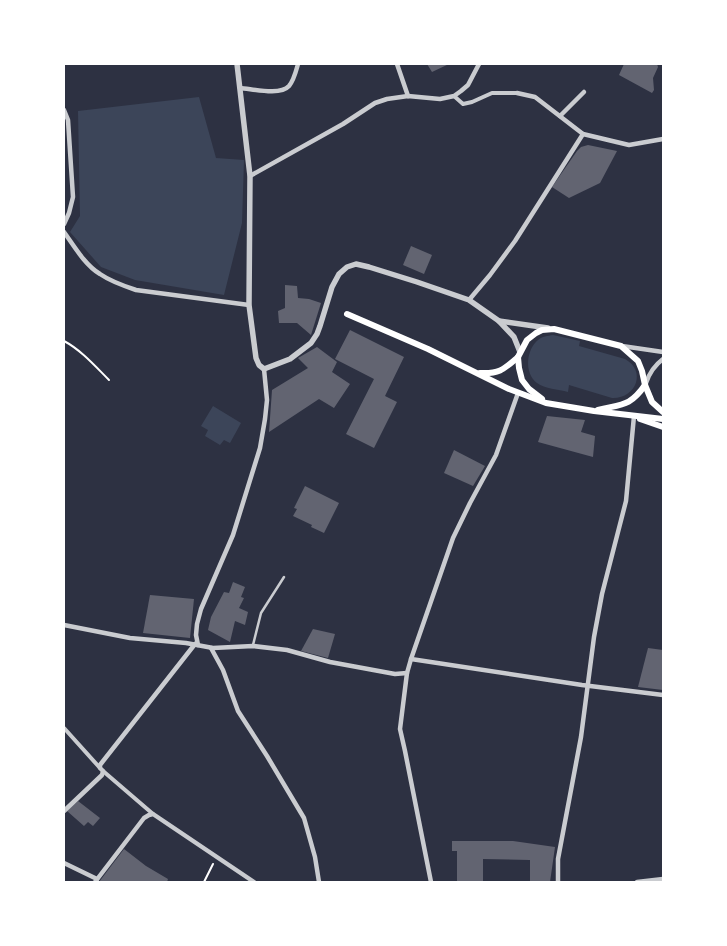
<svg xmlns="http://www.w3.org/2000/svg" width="727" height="946" font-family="Raleway,sans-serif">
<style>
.green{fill:#3c4559}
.building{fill:#626471}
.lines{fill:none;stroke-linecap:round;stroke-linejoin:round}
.path{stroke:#fff;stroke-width:2}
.service{stroke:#caccd0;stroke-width:2.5}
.pedestrian{stroke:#caccd0;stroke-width:4}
.minor{stroke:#caccd0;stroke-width:4.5}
.tertiary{stroke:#caccd0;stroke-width:5.5}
.secondary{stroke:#fff;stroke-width:6}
</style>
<rect width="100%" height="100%" fill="#2d3142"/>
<!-- green -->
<g class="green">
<polygon points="199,97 216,158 244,160 242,223 224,295 135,280 101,267 70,232 80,216 78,111"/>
<path d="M553 335 580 341 579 346 625 359C647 371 636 399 612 398L569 385 568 392C558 389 545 389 537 383 524 373 526 350 538 340 542 336 548 336 553 335Z"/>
<polygon points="213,406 241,423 230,443 224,440 220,445 205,436 208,430 201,426"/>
</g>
<!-- building -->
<g class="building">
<polygon points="427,64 449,64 432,72"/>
<polygon points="624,64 657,64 658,67 653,78 654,90 652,93 619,75"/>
<polygon points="588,145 617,151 600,183 569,198 552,187 577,151 581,147"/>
<polygon points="411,246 432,255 424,274 403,265"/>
<polygon points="285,285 297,286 298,298 309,299 321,303 311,335 297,323 279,323 278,311 285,308"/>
<polygon points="350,330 404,357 385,396 397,402 374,448 346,434 374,379 335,359"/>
<polygon points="317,347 337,362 332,372 350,384 334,408 319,399 269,432 272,390 308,368 298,358"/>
<polygon points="547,416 585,420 581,432 595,436 593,457 538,442"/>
<polygon points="454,450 485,466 473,486 444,473"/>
<polygon points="305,486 339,503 324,533 311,527 312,525 293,516 297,509 294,508"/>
<polygon points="233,582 245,587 241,597 244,598 239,608 248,612 245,625 235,621 230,642 208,630 211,617 224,592 229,593"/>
<polygon points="150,595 194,599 190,638 143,633"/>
<polygon points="313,629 335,634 328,658 301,651"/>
<polygon points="648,648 663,650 663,690 638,687"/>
<polygon points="78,801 100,818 93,826 88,822 84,826 67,811"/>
<polygon points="452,841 513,841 555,847 550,882 530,882 530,860 483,859 483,882 457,882 457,851 452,851"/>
<polygon points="124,849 146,866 168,879 167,882 99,882"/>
</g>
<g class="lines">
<!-- path -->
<g class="path">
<path d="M64 341C81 350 95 366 109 380"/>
<polyline points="204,882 213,864"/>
</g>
<!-- service -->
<polyline class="service" points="253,645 261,613 284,577"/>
<!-- pedestrian -->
<g class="pedestrian">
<polyline points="454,96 463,104 472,102 492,93 517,93"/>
<polyline points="64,728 100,768"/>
<polyline points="103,771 153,814"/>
</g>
<!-- minor -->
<g class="minor">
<polyline points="397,64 408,96"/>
<path d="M240 88C253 89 280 96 289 86 294 80 296 71 298 64"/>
<polyline points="517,93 535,97 583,134 629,145 663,139"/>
<polyline points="64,110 68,120 73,197 69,213 64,224"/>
<polyline points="560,116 584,92"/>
<polyline points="250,176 343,124 375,103 387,99 408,96 440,99 454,96 461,91 468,85 479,64"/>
<path d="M64 232C74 246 85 265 100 274 110 281 124 286 136 290L249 305"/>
<polyline points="469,300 490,275 515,241 583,134"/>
<polyline points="622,346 663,352"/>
<path d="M646 383C649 374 655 365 663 359"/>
<polyline points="64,625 130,638 186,643 213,648 253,646 287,650 330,662 395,674 407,673"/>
<polyline points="198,645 196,635 197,624 201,609 233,535 260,448 265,419 267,400 264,369"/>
<polyline points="211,648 223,670 238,711 267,756 304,818 315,857 319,882"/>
<polyline points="411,659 582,685 663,695"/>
<polyline points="64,811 102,775 103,771 100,768 100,765 195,644"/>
<polyline points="64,863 97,879"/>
<polyline points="95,882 144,818 149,815 153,814 254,882"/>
<polyline points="431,882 405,751 400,729 407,673 411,659 453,538 470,503 496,455 518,393"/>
<polyline points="558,882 558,859 581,737 594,637 602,594 626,501 634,416"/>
<polyline points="637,882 663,879"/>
</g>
<!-- tertiary -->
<g class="tertiary">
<polyline points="237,64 250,176 249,305 256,358 259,365 264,369 290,359 311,343 317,334 320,326 332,287 339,274 347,267 356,264 369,267 417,282 469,300 499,321 514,337 520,352"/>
<polyline points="499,321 548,328"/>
</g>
<!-- secondary -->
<g class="secondary">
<polyline points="347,314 428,349 509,389 546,403 594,411 663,419"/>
<path d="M480 373C500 374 504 369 518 357"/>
<polyline points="542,399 529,389 522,380 519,368 518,357 527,340 536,333 542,330 554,329 621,346 638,361 642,371 645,385 652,402 663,412"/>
<path d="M598 410C621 404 630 407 645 385"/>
<polyline points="640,419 663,427"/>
</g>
</g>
<!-- border -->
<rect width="727" height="946" fill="none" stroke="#ffffff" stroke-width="130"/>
</svg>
